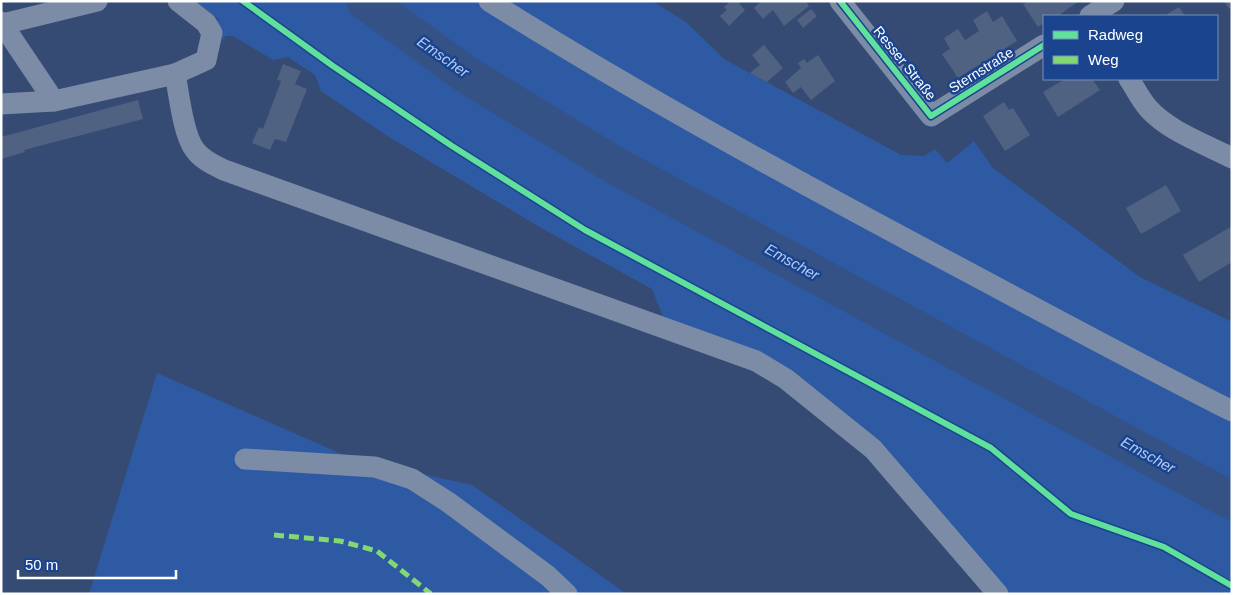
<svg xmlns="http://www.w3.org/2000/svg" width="1233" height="595" font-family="Helvetica,sans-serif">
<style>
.green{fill:#2e5aa4}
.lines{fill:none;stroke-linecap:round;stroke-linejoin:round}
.river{stroke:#355287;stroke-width:38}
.building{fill:#4f6282}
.minor{stroke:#7c8ca7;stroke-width:21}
.quiet{stroke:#83d873;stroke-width:5;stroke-dasharray:10 5;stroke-linecap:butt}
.cycleway-casing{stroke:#1a448e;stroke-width:9}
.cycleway{stroke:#60e19b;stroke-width:6}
.labels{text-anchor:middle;stroke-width:5;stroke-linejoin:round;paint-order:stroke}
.street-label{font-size:14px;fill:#fff;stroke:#1a448e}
.water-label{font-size:15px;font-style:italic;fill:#b3ccf5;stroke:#1a448e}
</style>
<rect width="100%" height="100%" fill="#354b73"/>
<!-- green -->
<g class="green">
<polygon points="194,1 652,1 686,22 724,59 901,155 924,156 935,149 947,163 974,141 993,168 1140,277 1232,322 1232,594 1009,594 879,444 664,319 652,289 543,229 389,137 321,91 315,75 288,57 273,60 233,36 225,36 224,40 220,37 215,20 221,21"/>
<polygon points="157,373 353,459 472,485 627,594 89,594"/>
</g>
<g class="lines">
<!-- river -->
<polyline class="river" points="365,1 464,73 616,166 1232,501"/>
</g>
<!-- building -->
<g class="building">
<polygon points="731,1 741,1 739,3 745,10 729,26 720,16 727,10 724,7"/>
<polygon points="761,1 806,1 809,6 784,26 773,10 763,19 754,8"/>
<polygon points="1028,1 1079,1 1058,16 1044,16 1044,23 1038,27 1023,4"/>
<polygon points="1224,1 1232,1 1232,7 1229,9"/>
<polygon points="1179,7 1185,16 1164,16"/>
<polygon points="811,9 817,16 803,28 797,20"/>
<polygon points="987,11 993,22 1002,16 1017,41 958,78 942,54 950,49 944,38 958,29 965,40 979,31 973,20"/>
<polygon points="764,45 783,68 767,82 750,73 760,65 752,55"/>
<polygon points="818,55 835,81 811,100 801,87 793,93 785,82 801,68 798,63 804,59 807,63"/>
<polygon points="283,64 301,71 295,84 307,89 286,142 275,139 270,150 252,143 259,127 263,129 281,81 277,80"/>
<polygon points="1065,79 1092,79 1100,90 1058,117 1043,92"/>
<polygon points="138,100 143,119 24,150 25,152 1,159 1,137"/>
<polygon points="1004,102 1009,110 1013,108 1030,135 1005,151 983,116"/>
<polygon points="1166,185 1181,211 1141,234 1126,208"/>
<polygon points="1232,226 1232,262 1199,282 1183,255"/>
</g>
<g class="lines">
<!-- minor -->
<g class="minor">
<path d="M489 1C639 95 793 179 949 262 1043 312 1137 363 1232 411"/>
<polyline points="840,1 931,116 1044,45"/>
<polyline points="1090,16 1114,1"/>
<path d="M1 22 54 101 175 74C179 93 183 135 195 150 202 160 214 165 224 170L756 361 786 379 873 449 998 594"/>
<polyline points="3,24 97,1"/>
<polyline points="175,74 206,60 212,33 206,23 178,1"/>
<path d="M1129 79C1135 88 1141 100 1148 108 1168 131 1205 144 1232 158"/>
<polyline points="1,104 54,101"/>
<polyline points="245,459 375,467 412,479 448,502 548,576 567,594"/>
</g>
<!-- quiet -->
<polyline class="quiet" points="274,535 340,541 377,551 431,594"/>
<!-- cycleway casing -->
<g class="cycleway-casing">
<g id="cycleway">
<polyline points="243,1 333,66 452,146 585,230 991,448 1071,514 1164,547 1232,586"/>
<polyline points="840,1 931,116 1044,45"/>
</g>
</g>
<!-- cycleway -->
<use href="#cycleway" class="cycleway"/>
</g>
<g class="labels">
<!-- street labels -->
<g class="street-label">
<text transform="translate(905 63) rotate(51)" y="5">Resser Straße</text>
<text transform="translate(981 70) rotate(-32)" y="5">Sternstraße</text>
</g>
<!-- water labels -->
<g class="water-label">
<text transform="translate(443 57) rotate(35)" y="5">Emscher</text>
<text transform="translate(792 262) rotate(29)" y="5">Emscher</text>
<text transform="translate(1148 455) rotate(29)" y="5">Emscher</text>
</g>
</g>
<!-- border -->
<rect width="1233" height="595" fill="none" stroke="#ffffff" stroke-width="5"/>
<!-- legend -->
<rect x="1043" y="15" width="175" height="65" fill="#1a448e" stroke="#768fbb"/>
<rect x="1053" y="31" width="25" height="8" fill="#60e19b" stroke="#768fbb"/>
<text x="1088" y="40" font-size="15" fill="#ffffff">Radweg</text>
<rect x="1053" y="56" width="25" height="8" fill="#83d873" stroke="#768fbb"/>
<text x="1088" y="65" font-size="15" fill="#ffffff">Weg</text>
<!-- scale -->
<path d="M18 570v8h158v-8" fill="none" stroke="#ffffff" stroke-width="2.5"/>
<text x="25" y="570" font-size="15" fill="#ffffff" stroke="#1a448e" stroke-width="4" paint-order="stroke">50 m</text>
</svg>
